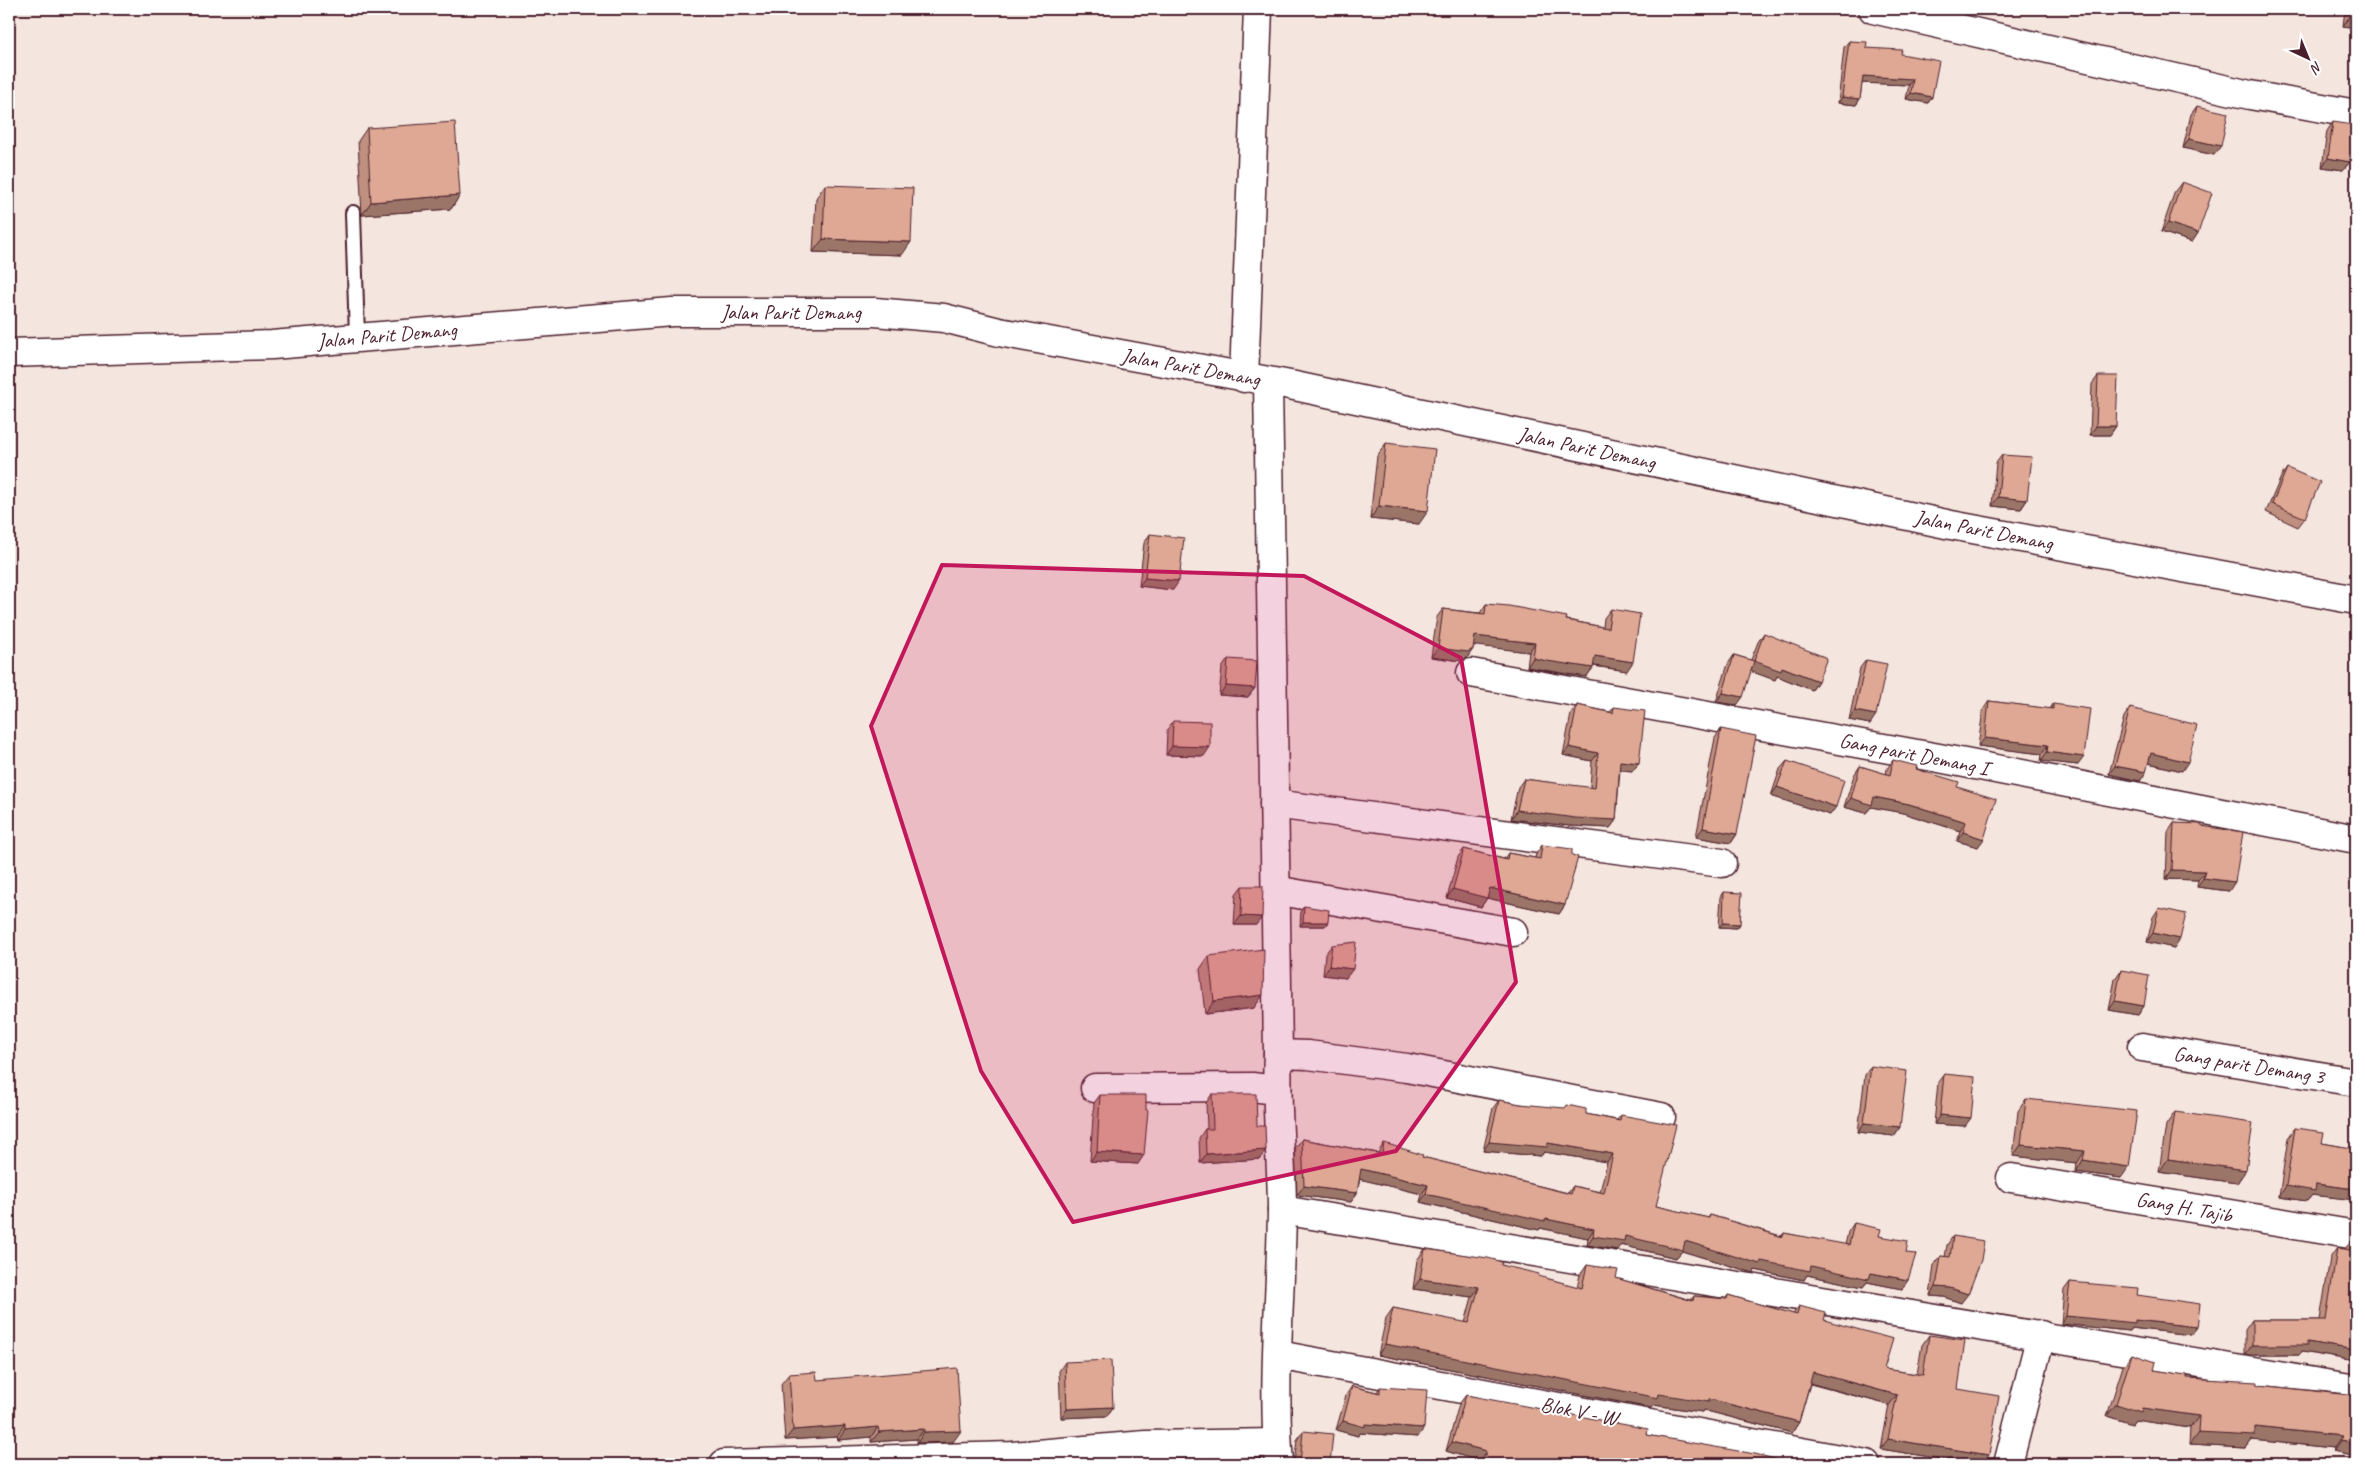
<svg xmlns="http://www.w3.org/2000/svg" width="2365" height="1473" font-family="Caveat,sans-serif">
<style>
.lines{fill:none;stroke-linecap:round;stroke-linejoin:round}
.lane-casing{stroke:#4a1f2b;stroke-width:18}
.street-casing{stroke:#4a1f2b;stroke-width:31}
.lane{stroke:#fff;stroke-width:14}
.street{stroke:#fff;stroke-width:28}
.wall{fill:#bf907f;stroke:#4a1f2b}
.shaded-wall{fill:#9b7668;stroke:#4a1f2b}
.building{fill:#dea894;stroke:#4a1f2b}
.marked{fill:#c2185b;fill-opacity:0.2;stroke:#c2185b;stroke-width:4;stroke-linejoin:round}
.labels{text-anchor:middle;stroke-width:4;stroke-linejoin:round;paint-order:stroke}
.street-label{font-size:21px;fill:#4a1f2b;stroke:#fff}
</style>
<rect width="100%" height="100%" fill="#f5e5df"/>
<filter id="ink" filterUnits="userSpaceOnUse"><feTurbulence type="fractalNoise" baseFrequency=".02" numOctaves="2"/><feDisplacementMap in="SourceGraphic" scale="10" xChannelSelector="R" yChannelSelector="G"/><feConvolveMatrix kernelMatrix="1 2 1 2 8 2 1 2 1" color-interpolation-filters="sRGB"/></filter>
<g filter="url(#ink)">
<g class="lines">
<!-- lane casing -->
<g class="lane-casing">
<polyline id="lane" points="353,213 357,337"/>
</g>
<!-- street casing -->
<g class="street-casing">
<g id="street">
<polyline points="1873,9 2250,95 2356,114"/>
<polyline points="9,353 272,345 672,312 875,312 944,318 999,332 1290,385 1951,525 2356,600"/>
<polyline points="1244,378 1258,9"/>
<path d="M1268 382 1278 1054C1275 1106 1282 1157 1282 1210 1281 1294 1272 1380 1279 1464"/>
<polyline points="1471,673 1939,758 2356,839"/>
<polyline points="1274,804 1722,863"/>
<polyline points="1275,890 1513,932"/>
<polyline points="2142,1047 2356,1082"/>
<polyline points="1278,1054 1308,1055 1407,1068 1661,1117"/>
<polyline points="1095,1088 1252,1087 1276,1090"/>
<polyline points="2011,1178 2356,1235"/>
<polyline points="1282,1210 2356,1389"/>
<polyline points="1278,1355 1866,1464"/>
<polyline points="724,1464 1012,1456 1146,1445 1277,1443"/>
<polyline points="2008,1464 2041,1335"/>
</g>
</g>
<!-- lane -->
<use href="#lane" class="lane"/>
<!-- street -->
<use href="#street" class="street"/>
</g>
<!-- wall -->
<g class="wall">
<polygon points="2345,9 2356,9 2356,28 2343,26"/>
<polygon points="1849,41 1866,48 1901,54 1932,97 1928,103 1906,99 1909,85 1862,83 1860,99 1856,105 1838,103 1844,47"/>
<polygon points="2197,106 2214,155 2183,148 2191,114"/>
<polygon points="2333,122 2350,162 2343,170 2322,167 2327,131"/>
<polygon points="367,128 460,195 451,209 362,215 358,141"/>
<polygon points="2182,182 2198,233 2192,242 2161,232 2175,191"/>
<polygon points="825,185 902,255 813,252 816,198"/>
<polygon points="2098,376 2116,426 2110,435 2090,435 2092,384"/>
<polygon points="1386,443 1419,524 1370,519 1377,456"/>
<polygon points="2002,455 2027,500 2021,509 1992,506 1996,463"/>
<polygon points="2287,468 2305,518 2298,527 2266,512 2281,477"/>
<polygon points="1150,534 1173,590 1139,586 1144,543"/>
<polygon points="1486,604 1603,627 1604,618 1611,609 1627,671 1593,666 1593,668 1586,677 1541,670 1527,667 1529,652 1473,645 1473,649 1467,658 1462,661 1431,657 1437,617 1443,609 1480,613"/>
<polygon points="1764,633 1818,681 1812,690 1777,676 1775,680 1751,671 1737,705 1716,702 1728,664 1734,655 1751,660 1758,642"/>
<polygon points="1228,659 1255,688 1248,697 1219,695 1222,668"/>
<polygon points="1866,660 1870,724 1849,720 1860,668"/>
<polygon points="1989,701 2050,709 2053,704 2078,765 2041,761 2042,754 1978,746 1983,710"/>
<polygon points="1577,705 1610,712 1614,707 1639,763 1633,771 1620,770 1616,820 1610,828 1570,826 1511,819 1518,787 1524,779 1590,788 1592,761 1563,755 1571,714"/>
<polygon points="2130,708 2182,771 2148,763 2146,772 2140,781 2109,774 2124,717"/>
<polygon points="1173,721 1204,756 1166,755 1167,730"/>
<polygon points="1721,729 1737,834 1731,843 1696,837 1715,738"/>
<polygon points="1893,760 1916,769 1957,787 1978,847 1957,841 1960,831 1903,813 1871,807 1866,813 1844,807 1854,775 1860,766 1886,774 1887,769"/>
<polygon points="1787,761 1830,815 1771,796 1780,769"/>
<polygon points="2174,823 2201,826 2229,891 2197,887 2198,880 2166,879 2168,832"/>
<polygon points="1542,845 1565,905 1559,914 1487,898 1481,907 1447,898 1458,857 1464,849 1504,859 1508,853 1535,858 1536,854"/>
<polygon points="1242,886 1256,925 1234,925 1236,894"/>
<polygon points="1724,892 1740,924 1737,928 1719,927 1721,897"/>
<polygon points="1304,906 1328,922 1325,926 1300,926 1301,911"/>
<polygon points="2159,908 2174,948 2147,942 2153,917"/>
<polygon points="1332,945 1346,978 1323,975 1325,954"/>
<polygon points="1209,956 1254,1008 1205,1014 1200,969"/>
<polygon points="2121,970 2144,1006 2138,1015 2109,1010 2115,979"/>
<polygon points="1871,1066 1900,1127 1894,1136 1858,1132 1865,1075"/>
<polygon points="1944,1074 1965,1126 1934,1124 1938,1082"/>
<polygon points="1212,1094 1257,1126 1260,1159 1200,1163 1199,1138 1205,1129 1207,1129 1206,1103"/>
<polygon points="1100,1095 1138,1164 1090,1161 1094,1103"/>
<polygon points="2026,1099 2121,1178 2076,1172 2077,1163 2013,1156 2018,1111"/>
<polygon points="1499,1100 1520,1104 1586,1114 1617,1120 1621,1115 1656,1206 1708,1218 1710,1215 1781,1236 1784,1233 1845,1245 1848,1232 1854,1223 1879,1236 1906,1253 1908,1280 1902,1289 1867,1282 1863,1287 1807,1275 1804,1280 1755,1270 1754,1273 1682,1251 1676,1258 1621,1245 1618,1250 1587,1245 1588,1238 1540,1228 1539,1230 1420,1202 1422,1194 1360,1179 1357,1193 1351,1202 1297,1195 1295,1148 1302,1139 1378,1153 1384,1143 1422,1157 1568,1193 1573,1186 1600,1192 1607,1162 1544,1152 1541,1156 1483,1151 1493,1108"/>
<polygon points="2175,1112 2246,1170 2237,1183 2159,1172 2166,1125"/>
<polygon points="2295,1128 2322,1143 2356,1149 2356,1200 2312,1195 2307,1201 2279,1197 2288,1138"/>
<polygon points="1953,1236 1961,1303 1944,1297 1930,1296 1934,1265 1941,1256 1945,1257 1947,1245"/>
<polygon points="2352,1239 2356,1239 2356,1361 2302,1352 2300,1355 2245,1355 2245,1330 2252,1320 2320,1320 2330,1258 2337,1248 2345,1249"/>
<polygon points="1425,1249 1501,1265 1538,1276 1577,1287 1580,1275 1587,1265 1616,1278 1691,1300 1694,1296 1726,1298 1728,1295 1793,1314 1799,1306 1824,1320 1884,1369 1917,1374 1922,1345 1929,1335 1958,1389 1983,1464 1973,1464 1881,1449 1889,1405 1810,1384 1799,1422 1792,1433 1703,1410 1702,1412 1654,1405 1651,1408 1378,1355 1386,1318 1393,1308 1465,1323 1472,1297 1413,1289 1417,1260"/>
<polygon points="2070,1282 2137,1295 2197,1327 2191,1335 2131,1328 2129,1331 2061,1324 2064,1290"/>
<polygon points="2132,1354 2154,1370 2187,1378 2349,1394 2352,1391 2356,1391 2356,1457 2333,1452 2334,1448 2252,1440 2246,1448 2189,1445 2190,1428 2135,1420 2132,1424 2107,1416 2123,1366"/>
<polygon points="1065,1362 1113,1407 1107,1416 1061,1418 1059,1371"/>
<polygon points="789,1374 817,1380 953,1442 917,1443 917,1439 871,1442 871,1437 838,1440 837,1437 785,1440 781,1384"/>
<polygon points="1352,1386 1377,1392 1380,1387 1418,1437 1360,1433 1358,1436 1336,1430 1346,1395"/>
<polygon points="1466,1395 1647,1435 1795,1464 1478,1464 1479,1461 1446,1451 1459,1404"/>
<polygon points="1303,1431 1330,1464 1294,1464 1297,1440"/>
</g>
<!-- shaded-wall -->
<g class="shaded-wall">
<polygon points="2268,9 2304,9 2300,15 2267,10"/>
<polygon points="2349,17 2356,18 2356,28 2343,26"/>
<polygon points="1863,76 1913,79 1909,85 1858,83"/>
<polygon points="1911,93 1932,97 1928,103 1906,99"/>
<polygon points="1842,97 1860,99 1856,105 1838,103"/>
<polygon points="2189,139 2221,146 2214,155 2183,148"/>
<polygon points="2328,158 2350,162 2343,170 2322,167"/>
<polygon points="460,195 451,209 362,215 371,202"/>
<polygon points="2168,223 2198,233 2192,242 2161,232"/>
<polygon points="823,239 911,242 902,255 813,252"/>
<polygon points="2096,426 2116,426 2110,435 2090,435"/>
<polygon points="1998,497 2027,500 2021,509 1992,506"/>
<polygon points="1379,506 1428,511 1419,524 1370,519"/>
<polygon points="1145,578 1179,581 1173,590 1139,586"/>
<polygon points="1475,636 1535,643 1529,652 1468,645"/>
<polygon points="1438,648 1473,649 1467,658 1462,661 1431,657"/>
<polygon points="1595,656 1633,662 1627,671 1589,665"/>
<polygon points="1533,658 1593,668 1586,677 1527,667"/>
<polygon points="1754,661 1782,667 1818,681 1812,690 1777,676 1775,680 1747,670"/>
<polygon points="1226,686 1255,688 1248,697 1219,695"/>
<polygon points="1723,693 1743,697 1737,705 1716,702"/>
<polygon points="1855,711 1876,715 1870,724 1849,720"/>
<polygon points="1985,738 2048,745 2042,754 1978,746"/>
<polygon points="1172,746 1210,747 1204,756 1166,755"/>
<polygon points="1569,747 1598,753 1592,761 1563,755"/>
<polygon points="2047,752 2084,757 2078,765 2041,761"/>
<polygon points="2151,753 2188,762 2182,771 2145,762"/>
<polygon points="1620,761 1639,763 1633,771 1614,769"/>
<polygon points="2115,766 2146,772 2140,781 2109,774"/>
<polygon points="1777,787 1836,807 1830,815 1771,796"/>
<polygon points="1874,797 1909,804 1966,822 1960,831 1903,813 1871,807 1866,813 1844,807 1851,798"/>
<polygon points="1517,810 1616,820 1610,828 1570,826 1511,819"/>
<polygon points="1703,828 1737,834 1731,843 1696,837"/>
<polygon points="1963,832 1984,839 1978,847 1957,841"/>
<polygon points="2172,870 2205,871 2198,880 2166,879"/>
<polygon points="2203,878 2235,882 2229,891 2197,887"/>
<polygon points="1490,888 1565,905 1559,914 1487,898 1481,907 1447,898 1453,889"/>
<polygon points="1241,916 1262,917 1256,925 1234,925"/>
<polygon points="1303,922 1328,922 1325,926 1300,926"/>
<polygon points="1723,923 1740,924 1737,928 1719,927"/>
<polygon points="2153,933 2180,939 2174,948 2147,942"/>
<polygon points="1329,966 1353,969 1346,978 1323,975"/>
<polygon points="1263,995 1254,1008 1205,1014 1214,1001"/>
<polygon points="2115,1001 2144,1006 2138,1015 2109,1010"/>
<polygon points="1940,1115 1971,1118 1965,1126 1934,1124"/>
<polygon points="1864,1123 1900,1127 1894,1136 1858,1132"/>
<polygon points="1489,1142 1548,1143 1613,1154 1607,1162 1544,1152 1541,1156 1483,1151"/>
<polygon points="2021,1145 2085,1151 2077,1163 2013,1156"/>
<polygon points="1266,1150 1260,1159 1200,1163 1206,1154"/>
<polygon points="1097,1152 1144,1155 1138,1164 1090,1161"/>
<polygon points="2168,1159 2246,1170 2237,1183 2159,1172"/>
<polygon points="2083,1160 2129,1167 2121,1178 2076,1172"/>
<polygon points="1361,1169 1428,1185 1422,1194 1355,1178"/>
<polygon points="2316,1184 2356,1189 2356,1200 2312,1195 2307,1201 2279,1197 2286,1186"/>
<polygon points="1304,1186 1357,1193 1351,1202 1297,1195"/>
<polygon points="1426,1194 1594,1229 1588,1238 1540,1228 1539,1230 1420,1202"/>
<polygon points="1593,1236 1625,1236 1685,1241 1761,1261 1811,1266 1871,1273 1908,1280 1902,1289 1867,1282 1863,1287 1807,1275 1804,1280 1755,1270 1754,1273 1682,1251 1676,1258 1621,1245 1618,1250 1587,1245"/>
<polygon points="1420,1279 1479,1287 1472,1297 1413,1289"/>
<polygon points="1936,1287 1950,1288 1968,1294 1961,1303 1944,1297 1930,1296"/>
<polygon points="2066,1316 2135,1320 2197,1327 2191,1335 2131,1328 2129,1331 2061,1324"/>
<polygon points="2307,1342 2356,1350 2356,1361 2302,1352 2300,1355 2245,1355 2252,1345"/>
<polygon points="1385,1344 1709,1399 1799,1422 1792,1433 1703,1410 1702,1412 1654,1405 1651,1408 1378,1355"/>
<polygon points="1813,1372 1897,1395 1889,1405 1806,1382"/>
<polygon points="2116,1404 2199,1416 2190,1428 2135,1420 2132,1424 2107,1416"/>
<polygon points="1113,1407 1107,1416 1061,1418 1067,1409"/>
<polygon points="1343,1421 1365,1424 1424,1428 1418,1437 1360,1433 1358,1436 1336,1430"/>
<polygon points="845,1426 837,1437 785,1440 793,1430"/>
<polygon points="878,1427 871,1437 838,1440 845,1430"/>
<polygon points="2255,1427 2342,1436 2334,1448 2252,1440 2246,1448 2189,1445 2198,1433"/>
<polygon points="924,1429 917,1439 871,1442 879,1432"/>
<polygon points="961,1431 953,1442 917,1443 924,1432"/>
<polygon points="1888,1439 1989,1455 1983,1464 1973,1464 1881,1449"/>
<polygon points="2341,1440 2356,1443 2356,1457 2333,1452"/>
<polygon points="1452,1442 1486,1451 1479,1461 1446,1451"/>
</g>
<!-- building -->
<g class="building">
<polygon points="2350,9 2356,9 2356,18 2349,17"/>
<polygon points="1849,41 1867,42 1866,48 1902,50 1901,54 1939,61 1932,97 1911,93 1913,79 1863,76 1860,99 1842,97"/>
<polygon points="2197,106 2228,113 2221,146 2189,139"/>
<polygon points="455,122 460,195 371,202 367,128"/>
<polygon points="2333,122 2354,125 2350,162 2328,158"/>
<polygon points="2182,182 2212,193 2198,233 2168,223"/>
<polygon points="825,185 913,188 911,242 823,239"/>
<polygon points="2098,376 2118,376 2116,426 2096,426"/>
<polygon points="1386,443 1435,449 1428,511 1379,506"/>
<polygon points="2002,455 2032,457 2027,500 1998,497"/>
<polygon points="2287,468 2320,482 2305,518 2272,504"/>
<polygon points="1150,534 1184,538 1179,581 1145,578"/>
<polygon points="1486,604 1509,606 1567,617 1566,620 1608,628 1611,609 1640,614 1633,662 1595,656 1593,668 1547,661 1533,658 1535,643 1475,636 1473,649 1468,652 1438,648 1443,609 1485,614"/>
<polygon points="1764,633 1827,658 1818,681 1782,667 1781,671 1754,661"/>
<polygon points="1734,655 1754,661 1743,697 1723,693"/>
<polygon points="1228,659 1257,661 1255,688 1226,686"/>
<polygon points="1866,660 1887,664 1876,715 1855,711"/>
<polygon points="1989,701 2053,709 2053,704 2090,709 2084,757 2047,752 2048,745 1985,738"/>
<polygon points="1577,705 1613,713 1614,707 1645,711 1639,763 1620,761 1616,820 1575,818 1517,810 1524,779 1595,788 1598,753 1569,747"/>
<polygon points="2130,708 2197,725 2188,762 2151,753 2146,772 2115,766"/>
<polygon points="1173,721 1210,722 1210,747 1172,746"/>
<polygon points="1721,729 1756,736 1737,834 1703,828"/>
<polygon points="1893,760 1917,766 1916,769 1959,782 1957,787 1996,799 1984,839 1963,832 1966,822 1909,804 1874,797 1872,805 1851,798 1860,766 1890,775"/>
<polygon points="1787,761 1844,780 1836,807 1777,787"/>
<polygon points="2174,823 2201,824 2201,826 2243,832 2235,882 2203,878 2205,871 2172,870"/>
<polygon points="1542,845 1572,849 1572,855 1578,857 1565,905 1490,888 1487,898 1453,889 1464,849 1507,860 1508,853 1540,859"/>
<polygon points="1242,886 1263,886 1262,917 1241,916"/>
<polygon points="1724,892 1742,893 1740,924 1723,923"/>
<polygon points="1304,906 1329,910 1328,922 1303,922"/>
<polygon points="2159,908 2186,914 2180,939 2153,933"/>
<polygon points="1356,942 1353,969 1329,966 1332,945"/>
<polygon points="1264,949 1263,995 1214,1001 1209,956"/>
<polygon points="2121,970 2149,975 2144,1006 2115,1001"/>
<polygon points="1871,1066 1907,1071 1900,1127 1864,1123"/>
<polygon points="1944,1074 1975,1077 1971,1118 1940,1115"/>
<polygon points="1212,1094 1256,1094 1257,1126 1265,1126 1266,1150 1206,1154 1205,1129 1213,1129"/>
<polygon points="1100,1095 1146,1095 1146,1110 1148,1110 1144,1155 1097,1152"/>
<polygon points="2026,1099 2137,1111 2129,1167 2083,1160 2085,1151 2021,1145"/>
<polygon points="1499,1100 1520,1104 1565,1108 1567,1105 1586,1109 1586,1114 1620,1121 1621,1115 1676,1125 1656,1206 1709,1218 1710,1215 1783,1237 1784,1233 1849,1245 1854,1223 1881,1229 1879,1236 1908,1241 1906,1253 1916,1254 1908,1280 1871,1273 1869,1279 1811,1266 1810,1271 1761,1261 1760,1264 1685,1241 1683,1250 1625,1236 1624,1241 1593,1236 1594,1229 1546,1219 1545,1221 1426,1194 1428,1185 1361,1169 1357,1193 1304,1186 1302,1139 1382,1154 1384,1143 1423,1155 1422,1157 1571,1194 1573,1186 1604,1193 1613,1154 1548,1143 1547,1147 1489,1142"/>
<polygon points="2175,1112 2253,1123 2246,1170 2168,1159"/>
<polygon points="2295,1128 2324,1132 2322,1143 2356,1149 2356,1189 2316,1184 2315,1191 2286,1186"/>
<polygon points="1953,1236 1984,1241 1981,1260 1968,1294 1950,1288 1936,1287 1941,1256 1950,1257"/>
<polygon points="2352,1239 2356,1239 2356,1350 2307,1342 2307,1345 2252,1345 2252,1320 2326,1320 2337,1248 2350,1250"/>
<polygon points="1425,1249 1488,1258 1502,1262 1501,1265 1539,1274 1538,1276 1582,1288 1587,1265 1618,1270 1616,1278 1693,1301 1694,1296 1727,1299 1728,1295 1797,1315 1799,1306 1826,1313 1824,1320 1893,1339 1884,1369 1923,1375 1929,1335 1965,1340 1958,1389 1999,1396 1989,1455 1888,1439 1897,1395 1813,1372 1799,1422 1709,1399 1709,1402 1659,1394 1658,1398 1385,1344 1393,1308 1469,1323 1479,1287 1420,1279"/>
<polygon points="2070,1282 2138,1288 2137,1295 2200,1304 2197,1327 2135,1320 2135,1323 2066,1316"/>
<polygon points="2132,1354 2156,1362 2154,1370 2187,1375 2187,1378 2258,1382 2258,1385 2351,1395 2352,1391 2356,1391 2356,1443 2341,1440 2342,1436 2255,1427 2255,1436 2198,1433 2199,1416 2142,1408 2141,1412 2116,1404"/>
<polygon points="1111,1360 1113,1407 1067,1409 1065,1362"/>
<polygon points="957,1368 961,1431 924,1432 924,1429 879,1432 878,1427 845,1430 845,1426 793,1430 789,1374 816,1372 817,1380"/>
<polygon points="1352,1386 1380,1393 1380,1387 1427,1390 1424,1428 1365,1424 1365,1427 1343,1421"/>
<polygon points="1466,1395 1648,1429 1647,1435 1755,1454 1795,1464 1483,1464 1486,1451 1452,1442"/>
<polygon points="1303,1431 1333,1434 1330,1464 1300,1464"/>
</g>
</g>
<!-- marked area -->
<path class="marked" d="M942 565 1304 576 1461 658 1516 982 1396 1151 1073 1222 981 1071 871 726Z"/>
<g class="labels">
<!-- street labels -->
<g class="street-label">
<text x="791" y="319">Jalan Parit Demang</text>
<text transform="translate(387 335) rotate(-5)" y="7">Jalan Parit Demang</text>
<text transform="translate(1191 367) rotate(10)" y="7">Jalan Parit Demang</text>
<text transform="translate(1587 448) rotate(12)" y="7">Jalan Parit Demang</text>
<text transform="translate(1984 530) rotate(11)" y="7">Jalan Parit Demang</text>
<text transform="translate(1914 754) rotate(11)" y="7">Gang parit Demang I</text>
<text transform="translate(2249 1065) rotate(9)" y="7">Gang parit Demang 3</text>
<text transform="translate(2184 1207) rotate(10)" y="7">Gang H. Tajib</text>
<text transform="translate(1579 1411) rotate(11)" y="7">Blok V - W</text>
</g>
</g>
<!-- margin -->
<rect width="2365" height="1473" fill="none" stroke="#fff" stroke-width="30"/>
<rect x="15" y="15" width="2335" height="1443" fill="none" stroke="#4a1f2b" stroke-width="2" filter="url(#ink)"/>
<!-- north arrow -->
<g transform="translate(2308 58) rotate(136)" stroke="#ffffff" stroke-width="4" paint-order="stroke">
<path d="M0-4L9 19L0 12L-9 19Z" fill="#4a1f2b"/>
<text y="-8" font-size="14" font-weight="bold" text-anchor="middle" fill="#4a1f2b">N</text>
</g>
</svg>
